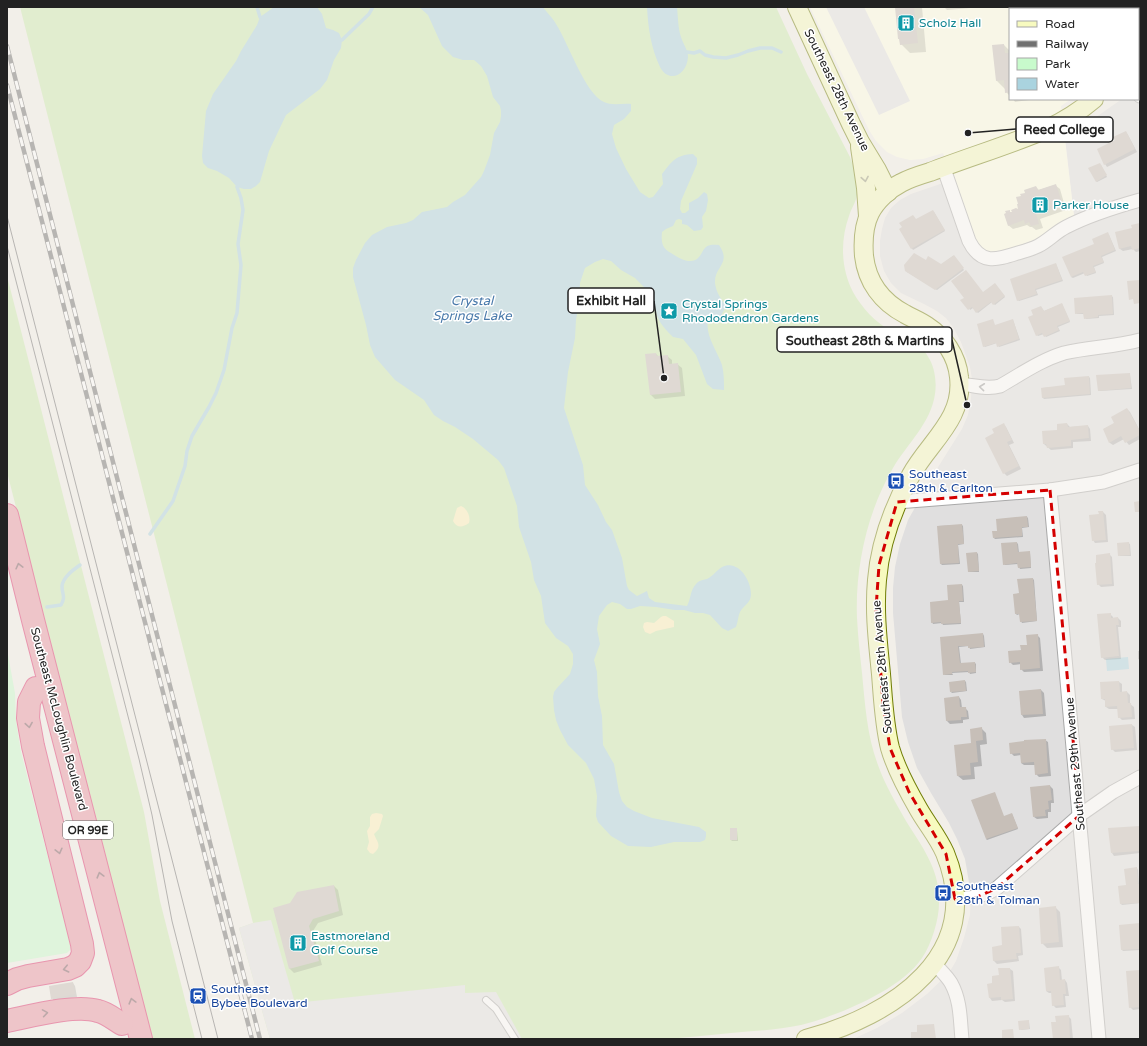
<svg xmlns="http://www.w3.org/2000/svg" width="1147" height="1046" font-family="'Varela Round',sans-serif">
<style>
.residential{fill:#e0dfdf}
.education{fill:#ffffe5}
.grass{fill:#cdebb0}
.sand{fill:#fff1ba}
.park{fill:#c8facc}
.parking{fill:#e2e2e2}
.water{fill:#aad3df}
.shadow{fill:#0003}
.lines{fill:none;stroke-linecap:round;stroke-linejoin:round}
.stream{stroke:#aad3df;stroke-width:3.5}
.building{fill:#c7bfb8}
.lane-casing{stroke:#a9a9a9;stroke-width:8}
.street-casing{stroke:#a9a9a9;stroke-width:15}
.secondary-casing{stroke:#707d05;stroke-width:20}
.highway-casing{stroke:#dc2a67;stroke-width:24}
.lane{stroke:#fff;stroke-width:6}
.street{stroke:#fff;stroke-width:13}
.secondary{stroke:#f7fabf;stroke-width:18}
.highway{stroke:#e892a2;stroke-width:22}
.tram{stroke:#707070;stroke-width:1}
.rail-casing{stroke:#707070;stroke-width:4.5}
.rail{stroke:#fff;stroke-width:3;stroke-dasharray:9;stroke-linecap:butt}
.oneway{stroke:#979978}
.oneway2{stroke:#9c9c9c}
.oneway3{stroke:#7b545c}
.marked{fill:none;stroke:#d40000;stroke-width:3;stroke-dasharray:8 5;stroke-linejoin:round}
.labels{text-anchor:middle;stroke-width:3;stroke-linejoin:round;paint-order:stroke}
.shield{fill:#fff;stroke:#646464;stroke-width:1}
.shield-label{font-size:11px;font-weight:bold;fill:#222}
.culture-label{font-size:12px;fill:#0d838f;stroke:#fff;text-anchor:start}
.street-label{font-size:12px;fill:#222;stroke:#fff}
.transit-label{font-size:12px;fill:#164399;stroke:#fff;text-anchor:start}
.water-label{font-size:13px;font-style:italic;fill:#4a7aab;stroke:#fff}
.leader{fill:none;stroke:#222;stroke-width:1.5}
.callout-dot{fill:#222;stroke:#fff;stroke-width:1.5}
.callout{fill:#fff;stroke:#222;stroke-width:1.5}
.callout-label{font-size:13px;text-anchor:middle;font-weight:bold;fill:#222}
</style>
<rect width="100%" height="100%" fill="#f2efe9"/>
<!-- residential -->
<polygon class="residential" points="1140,91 1140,1039 853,1039 877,1028 902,1013 927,994 949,973 956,961 964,938 970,915 971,894 965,859 957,839 949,823 931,793 917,768 908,742 902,717 893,613 893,588 895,567 900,544 908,520 935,472 962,429 968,415 971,399 972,379 970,367 961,342 953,327 946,318 937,311 924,304 901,293 891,283 884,271 880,256 880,241 882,229 885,218 891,208 900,200 911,194 952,180 1055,227 1074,216 1065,137 1079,129 1122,99 1138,99"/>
<!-- education -->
<polygon class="education" points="810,7 1140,7 1140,58 1138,59 1138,9 1010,9 1010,99 1071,99 1061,106 1074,216 1055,227 1037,239 1001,252 996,253 987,252 983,250 974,238 943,153 923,159 910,160 897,157 887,152 876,141 869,130"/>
<!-- grass -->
<g class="grass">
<path d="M20 7H776L807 74 850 157C854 168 859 182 857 195 856 202 851 209 849 216 840 241 841 269 853 292 862 308 875 322 891 331 898 335 905 337 912 341 931 352 938 373 935 394 931 423 907 444 893 468 867 512 855 568 857 618 858 637 860 655 862 673 865 704 867 736 878 765 885 785 896 803 906 821 921 845 939 868 939 899 940 917 932 943 922 958 901 990 837 1016 801 1025 778 1030 754 1031 731 1033 708 1035 684 1038 661 1039 611 1041 562 1039 512 1039 431 1039 351 1039 270 1039L239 928 253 923Z"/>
<polygon points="7,276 144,812 160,901 195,1039 152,1039 7,472"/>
</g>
<!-- sand -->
<g class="sand">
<path d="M461 506C467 508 471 517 469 523 462 528 457 528 453 521L457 508Z"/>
<polygon points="663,616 666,616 674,621 674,627 656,631 650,634 645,632 643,627 644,623 647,622 654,623 661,617"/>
<path d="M376 813 382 814 383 816 379 829 374 834C377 842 383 846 373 854L370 853 367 849 369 842 367 831 370 826V817L372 814Z"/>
</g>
<!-- park -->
<polygon class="park" points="7,649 15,693 16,721 21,752 71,947 70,950 67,953 7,963"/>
<!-- parking -->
<g class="parking">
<polygon points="826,7 864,7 910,101 879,115"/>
<polygon points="271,920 295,1003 465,985 465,993 496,992 522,1039 270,1039 239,928 253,923"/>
</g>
<!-- water -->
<g class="water">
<polygon points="274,7 295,7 298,8 301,7 317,7 322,14 326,28 333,30 339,33 342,40 341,48 334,60 327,80 320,89 286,115 269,151 260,182 256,186 251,189 244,189 237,187 229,178 217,171 208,168 203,163 202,156 206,111 213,94 236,61 241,51 257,25 260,17"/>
<path d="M419 7H543C547 13 553 18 556 24 568 42 585 94 604 102 612 106 622 103 631 104V111L624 119 614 125 612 134 616 148 626 169 640 192 649 198 653 197 663 184 662 174C672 161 676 155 693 154L697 158V164L681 201 680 209 682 213H685L689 210V203L698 198 704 192 707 194 708 200 706 211 702 217 703 227 701 230 694 231 687 225 682 224V220L679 219 676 220 673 226 666 229 662 232C661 242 662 248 671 253 679 258 691 266 699 257 702 254 703 249 706 247 710 244 715 245 719 245 732 264 714 266 715 283 716 292 721 299 726 306L721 316 709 317C703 333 717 350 722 365 724 373 724 382 724 390L713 389 707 384 696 355 683 339 673 337C668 332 661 325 658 318 656 315 657 311 655 308L646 304 645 298 646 289 635 278 621 270 611 261 603 259 595 262 585 268 580 283 579 303 576 320 575 338 568 372 564 408 583 465 585 485 598 505 606 522 612 530 622 558 627 586 629 590 637 596 647 591 649 598 655 602 687 606C691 599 690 590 696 584 699 580 703 580 707 579 713 576 717 570 722 567 738 559 751 580 751 594 751 603 744 605 740 612 738 616 738 622 736 627L728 631 722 628 710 615 703 613H695L684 610H675L656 607 640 606 631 609H627L620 604 612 602 607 605 599 616 597 629 600 644 594 660 597 672 598 696 602 716 603 745 614 764 619 792 622 801 627 807 634 811 652 818 699 827 706 832V836L705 840 700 842H674L651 847 628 846 611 836 598 822 596 816 597 796 594 779 586 763 568 745 560 730 556 720 554 710 553 697 554 692 557 688 570 674 573 664V654L568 646 556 638 545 623 541 596 534 580 531 562 519 527 517 506 504 468 498 460 473 439 455 427 443 421 434 415 424 400 395 380 375 357 370 345 366 325 353 277V268L356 260 365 243 372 235 387 227 406 223 413 220 422 212 447 207 453 202 465 195 481 177 484 171 490 155 494 133 500 122 501 116V111L500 106 493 97 487 76 481 66 474 60H463L453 57 442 46 428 15Z"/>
<path d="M647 7H677C678 17 678 28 681 37 683 44 688 50 688 57 687 75 669 84 660 67 651 48 648 27 647 7Z"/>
<polygon points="1128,657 1129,669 1107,671 1106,659"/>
</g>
<!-- shadow -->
<g class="shadow">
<polygon points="896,7 922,7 926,52 910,53 901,44"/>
<polygon points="944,7 983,7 947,10"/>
<polygon points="1004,45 1010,51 1010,96 1006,92 1006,90 997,81"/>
<polygon points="1013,99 1029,99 1029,100 1015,102"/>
<polygon points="1126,132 1128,135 1137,152 1107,167 1105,164 1116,141"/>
<polygon points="1101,165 1107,177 1097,182 1096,181"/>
<polygon points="1055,185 1060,189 1066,210 1040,219 1043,228 1036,230 1032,227 1030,227 1027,225 1013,229 1008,225 1009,211 1011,213 1019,212 1022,197 1036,187 1039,190"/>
<polygon points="934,212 945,231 913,250 900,229"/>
<polygon points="1140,224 1140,251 1136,252 1133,249 1123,251 1120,249 1116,233 1133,229"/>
<polygon points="1109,235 1116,251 1102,257 1104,263 1094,267 1096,273 1087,276 1085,273 1073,278 1071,277 1095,245"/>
<polygon points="953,256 964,270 937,290 907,272 926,261 941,265"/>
<polygon points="1056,264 1063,281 1036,290 1038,295 1019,301 1018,300"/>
<polygon points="995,284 1005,297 995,305 992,302 978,313 973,308 970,310 965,298 983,293"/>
<polygon points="1111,296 1113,297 1114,315 1099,316 1099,318 1086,319 1084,314 1077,314 1076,313"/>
<polygon points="1062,304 1070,322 1058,327 1060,331 1046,337 1044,334 1038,336 1037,335 1034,315 1041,307 1044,311"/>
<polygon points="1013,320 1020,340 999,347 997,343 985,347 984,346 995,326"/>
<polygon points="656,354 659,357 667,356 672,360 672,364 677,364 682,368 685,396 655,399 651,395"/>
<polygon points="1129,374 1130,375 1132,389 1100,391 1098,390"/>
<polygon points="1089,377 1090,378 1091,395 1044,399 1043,398 1042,388 1066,386"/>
<polygon points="1127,409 1130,412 1140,431 1140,439 1129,445 1124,439 1113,445 1110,443 1104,429 1115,423"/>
<polygon points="1003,424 1006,427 1014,443 1009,445 1021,469 1007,476 1004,473"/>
<polygon points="1067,424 1070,427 1088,426 1090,429 1091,441 1073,442 1073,448 1051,450 1044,444 1058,430"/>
<polygon points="1103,512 1106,515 1108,542 1095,543 1093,540 1100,515"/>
<polygon points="1027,517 1028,518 1029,527 1022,528 1023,537 995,539 994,538 998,531"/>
<polygon points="962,525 963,526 964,544 958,545 960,564 942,565 941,564 938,526"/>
<polygon points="1017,543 1018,544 1019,553 1029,552 1030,553 1031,568 1020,569 1018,564 1005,565 1004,564"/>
<polygon points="1128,543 1130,544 1131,556 1120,556 1119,555"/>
<polygon points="977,553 978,554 979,572 970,572 968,571"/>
<polygon points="1109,554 1112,557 1114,586 1101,587 1098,584"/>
<polygon points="1033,579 1034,580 1037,621 1022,623 1021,621 1020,614 1017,615 1016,614 1020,594"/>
<polygon points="962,585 963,586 964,602 959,602 961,624 943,625 942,623 933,624 932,622"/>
<polygon points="1110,614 1113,617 1113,619 1118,618 1121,621 1121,627 1118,627 1121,659 1105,660 1102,657"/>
<polygon points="983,634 984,636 985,647 970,649 969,646 959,647 961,664 975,663 976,664 976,673 970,674 969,672 952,673 953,675 945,675 944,674 941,638"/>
<polygon points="1037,635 1040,638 1043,671 1024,672 1021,669 1021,664 1013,665 1010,662"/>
<polygon points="1138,651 1140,651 1140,660 1138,659"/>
<polygon points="965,681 966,682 967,691 952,693 951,692"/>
<polygon points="1119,682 1122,684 1122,692 1127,692 1130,695 1130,704 1134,707 1135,719 1122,720 1119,717 1118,709 1109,709 1106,707 1106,701 1102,699"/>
<polygon points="1041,690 1044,693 1046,716 1024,718 1022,715 1020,692"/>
<polygon points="959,697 961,700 962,708 965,708 968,711 969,719 963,720 963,723 950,724 947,721 945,699"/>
<polygon points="1132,725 1135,727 1137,750 1115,752 1112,749 1110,727"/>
<polygon points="981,728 986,733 987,744 980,745 982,766 974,767 975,779 963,780 958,776 972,744"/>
<polygon points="1045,740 1048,742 1051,776 1039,777 1036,774 1035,765 1024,765 1021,763 1021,755 1014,756 1011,753"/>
<polygon points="1050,786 1053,789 1054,803 1051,803 1051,812 1048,812 1048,818 1037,819 1034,817"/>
<polygon points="1012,814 1018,829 987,840 986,839 1004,817"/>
<polygon points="1140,827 1140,853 1114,856 1112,853"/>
<polygon points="736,829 737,830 738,841 732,841 731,840"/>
<polygon points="1137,868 1138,870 1139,885 1140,885 1140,903 1122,905 1121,904 1127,886"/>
<polygon points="334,886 338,890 343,915 318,923 313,931 322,965 294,973 290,969 274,909 291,904"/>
<polygon points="1056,908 1060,912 1063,947 1047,948 1042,943"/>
<polygon points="1140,924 1140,950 1123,951 1122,950 1120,926"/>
<polygon points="1019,927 1021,929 1023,955 1018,956 1019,961 997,964 994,961 993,948 1003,946"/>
<polygon points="1058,967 1061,970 1062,981 1065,980 1067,983 1069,996 1065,996 1066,1007 1056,1008 1053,1005 1052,993 1049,993 1046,991"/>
<polygon points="1010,969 1013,971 1015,1001 1005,1002 1002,1000 992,1001 990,998 993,984 1000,976"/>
<polygon points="1140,971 1140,1009 1133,1010 1130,1007"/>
<polygon points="73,983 75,986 77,997 54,1001 52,998"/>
<polygon points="1068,1016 1071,1019 1073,1039 1054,1039"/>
<polygon points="1028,1021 1029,1022 1030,1029 1021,1030 1020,1029"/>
</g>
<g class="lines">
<!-- stream -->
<g class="stream">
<polyline points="257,7 260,17"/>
<polyline points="342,40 369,14 373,7"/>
<polyline points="687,52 694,53 700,51 705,55 713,57 726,58 738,55 748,51 760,48 772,48 781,52"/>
<polyline points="150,534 173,501 185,466 187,451 192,436 209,407 216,393 224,370 232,328 237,313 241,265 238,244 243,210 241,198 237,187"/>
<path d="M47 607 61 605C66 596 62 595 62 586 63 577 73 570 80 565"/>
</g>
</g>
<!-- building -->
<g class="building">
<polygon points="895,7 914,7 918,43 900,45 899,39 898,39"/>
<polygon points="1004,44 1005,53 1010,53 1010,92 1005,93 1004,80 996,81 992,45"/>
<polygon points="1126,131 1135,149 1104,165 1097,149 1115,140 1113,137"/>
<polygon points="1100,163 1107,175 1096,182 1088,168"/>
<polygon points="1056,184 1063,206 1036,214 1039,224 1031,226 1029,222 1025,224 1024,220 1008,226 1004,214 1006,213 1005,211 1010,210 1010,212 1012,212 1011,210 1016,208 1018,209 1017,204 1018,204 1016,197 1021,196 1020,194 1025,193 1024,190 1036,186 1038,190"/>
<polygon points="933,210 945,230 911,249 899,229 902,227 899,223 913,215 916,219"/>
<polygon points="1140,223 1140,248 1132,250 1131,246 1119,249 1115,232 1132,228 1131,225"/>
<polygon points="1108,232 1115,250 1101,256 1104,262 1093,266 1096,272 1085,276 1083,272 1071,277 1062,257 1094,244 1092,239"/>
<polygon points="914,253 926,260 928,256 941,264 954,255 964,268 935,290 905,271 904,265"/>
<polygon points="1056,263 1062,280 1035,289 1037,294 1017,301 1010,279"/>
<polygon points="966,270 983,292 995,283 1005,296 993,305 991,302 976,313 972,307 968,310 960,300 964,298 951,281"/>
<polygon points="1140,280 1140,303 1134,304 1133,299 1129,300 1127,281"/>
<polygon points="1112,295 1113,314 1098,315 1098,317 1084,319 1083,313 1075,314 1074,298"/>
<polygon points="1062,303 1070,321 1057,326 1059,330 1044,337 1042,333 1036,336 1028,317 1033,315 1031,310 1041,306 1044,311"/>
<polygon points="993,319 995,325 1013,319 1019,339 997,347 996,343 983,347 977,324"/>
<polygon points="656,353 657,356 668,355 669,364 678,363 681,392 650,395 645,354"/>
<polygon points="1130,373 1131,388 1098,391 1096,375"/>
<polygon points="1089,376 1090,394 1042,398 1041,388 1065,385 1064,378"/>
<polygon points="1127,408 1140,431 1140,435 1125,443 1121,436 1109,443 1103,429 1114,423 1111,417"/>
<polygon points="1004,423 1012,440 1007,442 1019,466 1003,474 985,438 994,433 992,429"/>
<polygon points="1067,423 1068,427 1088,425 1089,438 1071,440 1071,446 1047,448 1046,444 1043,444 1042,431 1057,430 1057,424"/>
<polygon points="1140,501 1140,512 1135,512 1134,502"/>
<polygon points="1098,511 1103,511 1106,540 1092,541 1089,515 1099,514"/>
<polygon points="1027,516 1028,527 1022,527 1022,536 993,538 992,531 997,531 996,519"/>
<polygon points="962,524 964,544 958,544 959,563 940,564 937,526"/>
<polygon points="1017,542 1018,552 1030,551 1031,567 1018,568 1017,563 1003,565 1001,543"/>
<polygon points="1129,542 1130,555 1118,556 1117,543"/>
<polygon points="977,552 979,571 968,572 966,553"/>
<polygon points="1110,553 1112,584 1097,585 1095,563 1096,563 1096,555"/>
<polygon points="1033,578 1037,621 1020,622 1019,614 1015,614 1013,594 1019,593 1017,579"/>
<polygon points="962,584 963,601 959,601 961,623 941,624 941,622 931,623 930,602 948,600 947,585"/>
<polygon points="1111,613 1111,618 1118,617 1119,625 1116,625 1119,656 1101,658 1097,614"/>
<polygon points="983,633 984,647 968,648 968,646 958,646 960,663 975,662 976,672 968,673 968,671 952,672 952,674 943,675 940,637"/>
<polygon points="1038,634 1040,668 1020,670 1020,662 1009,663 1008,651 1021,650 1020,645 1027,645 1026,635"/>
<polygon points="965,680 966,691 950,692 949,682"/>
<polygon points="1119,681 1120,692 1127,691 1128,703 1131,703 1132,717 1118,718 1117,706 1105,707 1105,699 1101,699 1100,682"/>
<polygon points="1041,689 1043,714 1021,715 1019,691"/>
<polygon points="959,696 960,707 966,707 967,717 961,717 961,720 946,721 944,698"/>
<polygon points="1132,724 1134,748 1111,750 1109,726"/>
<polygon points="982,727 983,740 976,741 978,762 970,763 971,775 957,776 954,745 971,743 970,729"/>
<polygon points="1046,739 1048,773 1035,775 1034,762 1021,763 1020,753 1010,754 1009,743 1024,741 1024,740"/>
<polygon points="1050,785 1052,800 1048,801 1049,809 1045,810 1046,816 1033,817 1030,787"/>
<polygon points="995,792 1004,816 1012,813 1018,828 986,839 971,800"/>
<polygon points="1140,826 1140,851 1111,853 1108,828"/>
<rect x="730" y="828" width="7" height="12"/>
<polygon points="1137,867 1138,884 1140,884 1140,903 1120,904 1118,886 1126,885 1124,869"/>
<polygon points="334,885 339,911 313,919 309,926 319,961 289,969 273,908 290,903 297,892"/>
<polygon points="1056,906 1059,942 1041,944 1039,908"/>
<polygon points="1140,923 1140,949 1121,950 1119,925"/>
<polygon points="1019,926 1021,953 1016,953 1017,959 993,961 992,947 1002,945 1001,927"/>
<polygon points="1059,966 1060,980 1065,979 1066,994 1063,994 1064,1005 1052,1006 1051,991 1046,991 1044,968"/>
<polygon points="998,968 1010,968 1013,999 1001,1000 1001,997 989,998 987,984 992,983 992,976 999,975"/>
<polygon points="1140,970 1140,995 1139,996 1140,1007 1129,1008 1126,971"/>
<polygon points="73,982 75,994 51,999 49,986"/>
<polygon points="1069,1015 1070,1039 1053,1039 1051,1022 1056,1022 1055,1016"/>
<polygon points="1029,1020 1029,1029 1019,1030 1018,1021"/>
<polygon points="934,1024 936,1039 911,1039 911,1032 917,1032 917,1025"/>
<polygon points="1013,1029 1014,1039 1002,1039 1002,1030"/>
</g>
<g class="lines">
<!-- lane casing -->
<g class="lane-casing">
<polyline id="lane" points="486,1000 496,1009 515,1039"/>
</g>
<!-- street casing -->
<g class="street-casing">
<g id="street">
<polyline points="1138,87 1140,96"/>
<path d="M943 166 969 241C981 265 996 260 1018 253 1025 251 1032 249 1038 246 1048 241 1056 232 1066 227 1089 215 1115 207 1140 200"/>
<path d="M960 384C974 385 986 390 1000 386 1021 374 1041 360 1064 353 1089 347 1115 347 1140 340"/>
<polyline points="1050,490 1099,1039"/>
<polyline points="897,502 1050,490 1103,482 1140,470"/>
<path d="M955 899C970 898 983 897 997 888L1080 815 1113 792 1140 777"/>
<path d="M935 964C940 970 947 976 951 983 961 1001 960 1020 962 1039"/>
</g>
</g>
<!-- secondary casing -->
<g class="secondary-casing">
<g id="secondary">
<polyline points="797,7 851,124 860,142 877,170 888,192"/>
<polyline points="1138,74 1140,73"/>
<polyline points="860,147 866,188 868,216"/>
<path d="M806 1039C892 1016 987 955 945 853 938 837 927 824 919 810 908 791 896 769 890 748 884 724 883 698 881 674 878 643 874 612 877 580 880 543 893 508 911 475 930 441 964 419 959 377 957 356 944 337 927 326 920 321 912 318 905 314 882 302 867 282 864 256 863 243 864 225 870 213 876 201 889 189 901 183 910 178 920 175 930 172 969 157 1009 145 1047 129 1064 121 1080 111 1094 99"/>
</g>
</g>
<!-- highway casing -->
<g class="highway-casing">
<g id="highway">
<polyline points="7,515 33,620 141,1039"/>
<polyline points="7,984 17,979 28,976 68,969 75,966 80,961 83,953 82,944 33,746 28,718 29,702 36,688"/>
<path d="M7 1021C31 1016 76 1004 98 1011 107 1013 115 1020 122 1024"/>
</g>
</g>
<!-- lane -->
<use href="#lane" class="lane"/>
<!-- street -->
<use href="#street" class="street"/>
<!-- secondary -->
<use href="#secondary" class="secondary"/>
<!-- highway -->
<use href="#highway" class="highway"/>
<!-- tram -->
<g class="tram">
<polyline points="7,216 218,1039"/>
<polyline points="7,246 139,759 152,815 172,921 202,1039"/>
</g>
<!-- rail casing -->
<g class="rail-casing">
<g id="rail">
<polyline points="7,46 260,1039"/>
<polyline points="7,85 252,1039"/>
</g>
</g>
<!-- rail -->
<use href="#rail" class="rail"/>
</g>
<!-- one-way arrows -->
<defs><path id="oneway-chevron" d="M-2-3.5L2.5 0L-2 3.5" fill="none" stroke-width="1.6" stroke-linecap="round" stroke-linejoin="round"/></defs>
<use class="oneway" href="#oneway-chevron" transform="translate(865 179) rotate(80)"/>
<use class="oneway2" href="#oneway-chevron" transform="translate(982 387) rotate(-174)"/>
<g class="oneway3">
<use href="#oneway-chevron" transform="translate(19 566) rotate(-104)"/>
<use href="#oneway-chevron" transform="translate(29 725) rotate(81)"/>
<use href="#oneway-chevron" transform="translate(59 851) rotate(76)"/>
<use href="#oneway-chevron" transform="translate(100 875) rotate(-105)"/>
<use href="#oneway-chevron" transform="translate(66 969) rotate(167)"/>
<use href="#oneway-chevron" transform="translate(132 1001) rotate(-105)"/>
<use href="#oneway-chevron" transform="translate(45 1013) rotate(-9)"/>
</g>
<!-- marked area -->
<path d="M0 0H1147V1046H0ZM1050 490 1080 815 997 888 975 898 955 899 946 854 909 792 890 748 883 703 876 609 879 565 897 502Z" fill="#f2efe9" fill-opacity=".55" fill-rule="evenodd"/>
<path class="marked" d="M1050 490 1080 815 997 888 975 898 955 899 946 854 909 792 890 748 883 703 876 609 879 565 897 502Z"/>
<!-- icons -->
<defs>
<g id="building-square" transform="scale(0.9)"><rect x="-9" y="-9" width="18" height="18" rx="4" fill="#0f9aa8" stroke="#fff"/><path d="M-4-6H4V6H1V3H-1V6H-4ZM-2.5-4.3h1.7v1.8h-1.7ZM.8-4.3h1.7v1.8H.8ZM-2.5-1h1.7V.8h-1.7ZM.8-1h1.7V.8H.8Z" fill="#fff"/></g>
<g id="sight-square" transform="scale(0.9)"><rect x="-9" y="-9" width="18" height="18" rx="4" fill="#0f9aa8" stroke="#fff"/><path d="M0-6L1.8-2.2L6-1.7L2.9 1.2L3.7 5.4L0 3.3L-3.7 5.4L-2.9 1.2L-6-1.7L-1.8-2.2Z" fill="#fff"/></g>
<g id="bus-square" transform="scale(0.9)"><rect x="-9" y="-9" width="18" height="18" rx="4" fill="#1a4fb4" stroke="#fff"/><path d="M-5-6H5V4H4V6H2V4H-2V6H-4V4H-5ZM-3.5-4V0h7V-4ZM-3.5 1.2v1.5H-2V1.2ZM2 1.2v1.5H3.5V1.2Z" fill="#fff"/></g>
<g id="station-square" transform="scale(0.9)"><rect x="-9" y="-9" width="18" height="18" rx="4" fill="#1a4fb4" stroke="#fff"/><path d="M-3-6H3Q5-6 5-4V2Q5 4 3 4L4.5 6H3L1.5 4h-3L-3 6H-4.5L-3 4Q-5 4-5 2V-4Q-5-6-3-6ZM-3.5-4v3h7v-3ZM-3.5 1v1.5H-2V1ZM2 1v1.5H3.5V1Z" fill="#fff"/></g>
</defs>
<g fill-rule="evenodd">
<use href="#building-square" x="906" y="23"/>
<use href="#building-square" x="1040" y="205"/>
<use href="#sight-square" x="669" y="311"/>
<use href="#bus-square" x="896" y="481"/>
<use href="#bus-square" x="943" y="893"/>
<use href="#building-square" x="298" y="943"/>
<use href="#station-square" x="198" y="996"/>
</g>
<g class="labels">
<!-- shield labels -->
<rect class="shield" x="63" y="821" width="50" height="18" rx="3"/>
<g class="shield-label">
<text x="88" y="834">OR 99E</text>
</g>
<!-- culture labels -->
<g class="culture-label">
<text x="919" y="27">Scholz Hall</text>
<text x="1053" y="209">Parker House</text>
<text x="682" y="308">Crystal Springs<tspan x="682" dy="14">Rhododendron Gardens</tspan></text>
<text x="311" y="940">Eastmoreland<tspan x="311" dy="14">Golf Course</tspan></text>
</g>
<!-- street labels -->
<g class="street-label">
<text transform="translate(837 90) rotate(64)" y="4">Southeast 28th Avenue</text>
<text transform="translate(882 667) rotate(-95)" y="4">Southeast 28th Avenue</text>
<text transform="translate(59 719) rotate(75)" y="4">Southeast McLoughlin Boulevard</text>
<text transform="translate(1075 764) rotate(-95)" y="4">Southeast 29th Avenue</text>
</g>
<!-- transit labels -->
<g class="transit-label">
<text x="909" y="478">Southeast<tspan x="909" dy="14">28th &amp; Carlton</tspan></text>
<text x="956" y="890">Southeast<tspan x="956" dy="14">28th &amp; Tolman</tspan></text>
<text x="211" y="993">Southeast<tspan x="211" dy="14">Bybee Boulevard</tspan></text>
</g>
<!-- water labels -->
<g class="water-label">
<text x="472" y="305">Crystal<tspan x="472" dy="15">Springs Lake</tspan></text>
</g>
</g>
<!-- callouts -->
<path class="leader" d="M968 133L1016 129M664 378L654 301M967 405L952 340"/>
<g class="callout-dot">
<circle cx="968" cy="133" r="4"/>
<circle cx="664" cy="378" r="4"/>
<circle cx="967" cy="405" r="4"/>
</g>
<g class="callout">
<rect x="1016" y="117" width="97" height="25" rx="4"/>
<rect x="568" y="288" width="86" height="25" rx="4"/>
<rect x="777" y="327" width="175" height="25" rx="4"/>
</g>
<g class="callout-label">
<text x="1064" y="134">Reed College</text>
<text x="611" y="305">Exhibit Hall</text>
<text x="865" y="345">Southeast 28th &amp; Martins</text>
</g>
<!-- border -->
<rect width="1147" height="1046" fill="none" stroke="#222222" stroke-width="16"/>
<!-- legend -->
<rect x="1009" y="8" width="130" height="92" fill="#ffffff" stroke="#a7a7a7"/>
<rect x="1017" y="21" width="20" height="6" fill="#f7fabf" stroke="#a7a7a7"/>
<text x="1045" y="28" font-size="12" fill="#222222">Road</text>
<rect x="1017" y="41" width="20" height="6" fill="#707070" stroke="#a7a7a7"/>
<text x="1045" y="48" font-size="12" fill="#222222">Railway</text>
<rect x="1017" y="58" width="20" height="12" fill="#c8facc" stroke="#a7a7a7"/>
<text x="1045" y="68" font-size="12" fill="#222222">Park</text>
<rect x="1017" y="78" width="20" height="12" fill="#aad3df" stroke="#a7a7a7"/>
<text x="1045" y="88" font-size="12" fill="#222222">Water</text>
</svg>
